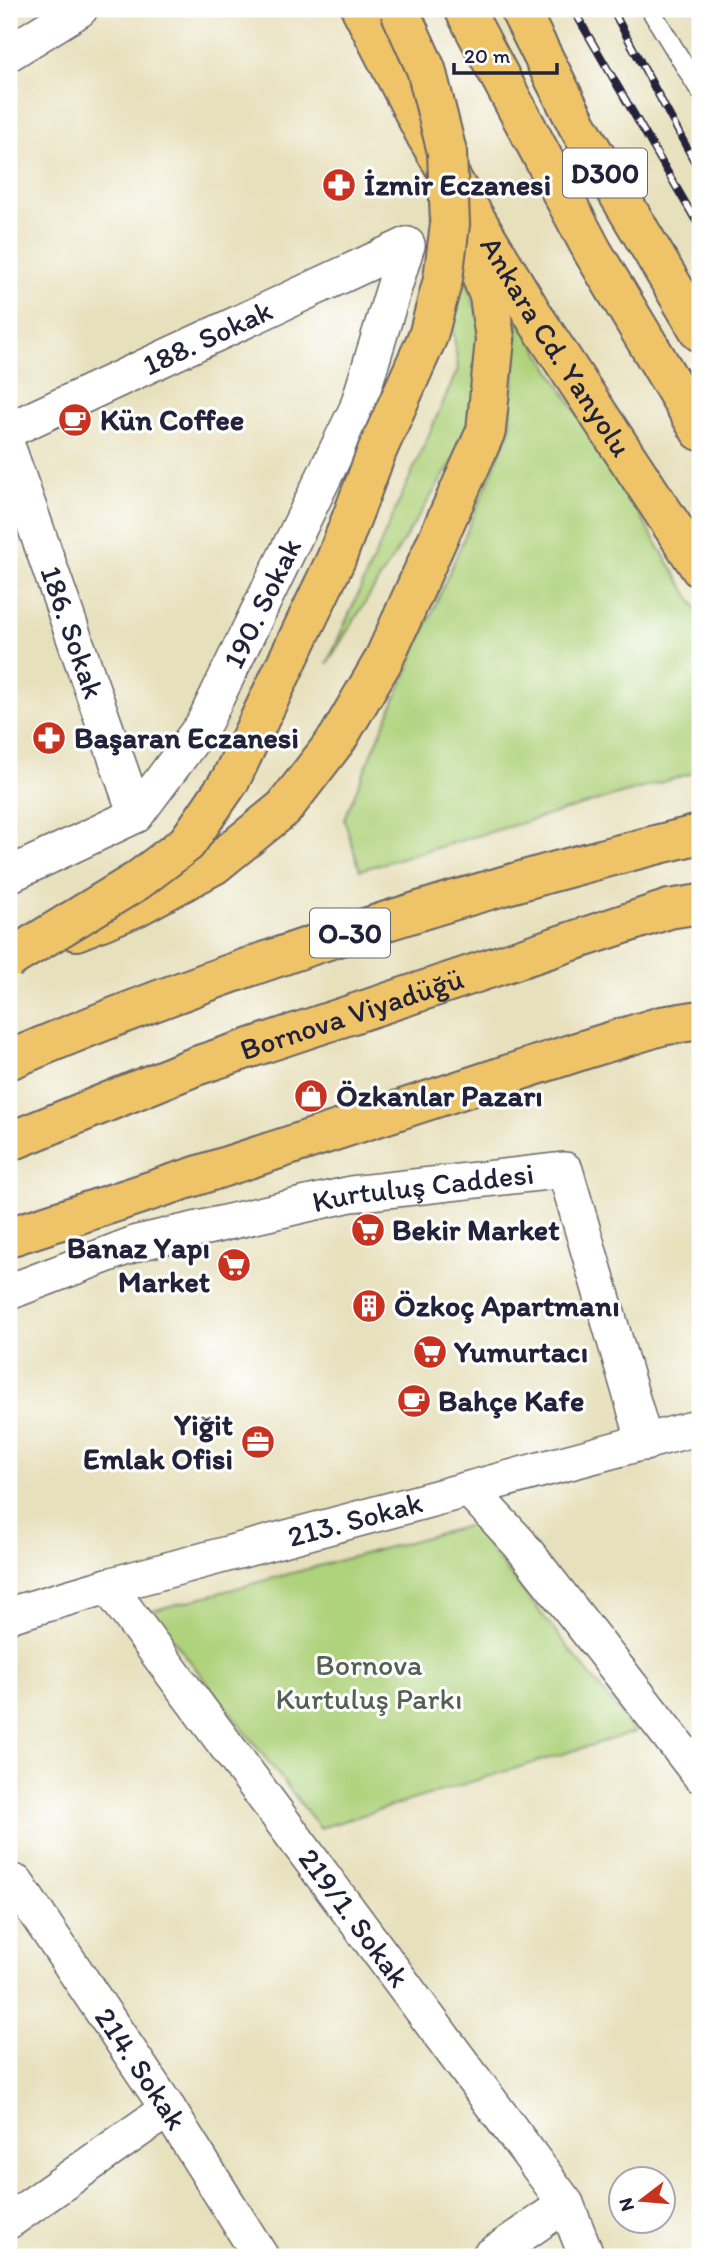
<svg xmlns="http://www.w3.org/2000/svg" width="709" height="2266" font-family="Itim,sans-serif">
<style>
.green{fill:#afd27c;stroke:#687a5c;stroke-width:2}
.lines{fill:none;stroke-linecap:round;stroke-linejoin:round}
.lane-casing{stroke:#676468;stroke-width:21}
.street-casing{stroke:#676468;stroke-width:38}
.primary-casing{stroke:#676468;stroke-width:42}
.highway-casing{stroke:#676468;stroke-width:42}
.lane{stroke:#fff;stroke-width:18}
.street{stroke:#fff;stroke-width:35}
.primary{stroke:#efc469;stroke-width:38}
.highway{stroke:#efc469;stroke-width:38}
.rail-casing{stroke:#22223b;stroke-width:8}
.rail{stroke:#fff;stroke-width:5;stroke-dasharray:16;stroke-linecap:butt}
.highway-bridge-casing{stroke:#676468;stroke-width:42;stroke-linecap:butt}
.highway-bridge{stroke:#efc469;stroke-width:38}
.labels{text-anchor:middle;stroke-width:6;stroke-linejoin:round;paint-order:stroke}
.shield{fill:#fff;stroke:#646476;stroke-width:2}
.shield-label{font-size:28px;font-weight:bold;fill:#22223b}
.poi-label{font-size:30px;font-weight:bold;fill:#22223b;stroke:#fff;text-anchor:start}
.street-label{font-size:30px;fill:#22223b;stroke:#fff}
.park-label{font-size:30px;fill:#536052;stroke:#fff}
</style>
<rect width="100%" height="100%" fill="#fff"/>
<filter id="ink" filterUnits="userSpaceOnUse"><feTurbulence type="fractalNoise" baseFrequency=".0143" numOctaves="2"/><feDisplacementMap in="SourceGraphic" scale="14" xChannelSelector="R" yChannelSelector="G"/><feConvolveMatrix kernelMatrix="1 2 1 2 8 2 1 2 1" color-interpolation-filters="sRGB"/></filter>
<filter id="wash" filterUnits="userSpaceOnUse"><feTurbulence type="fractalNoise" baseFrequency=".00686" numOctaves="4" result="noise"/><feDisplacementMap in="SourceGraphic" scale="28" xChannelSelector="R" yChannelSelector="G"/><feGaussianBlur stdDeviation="1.57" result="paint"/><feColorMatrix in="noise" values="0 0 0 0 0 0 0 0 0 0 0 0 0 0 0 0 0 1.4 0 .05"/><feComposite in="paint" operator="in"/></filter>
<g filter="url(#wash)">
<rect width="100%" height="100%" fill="#e7e0bc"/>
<!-- green -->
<g class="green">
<polygon points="463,268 483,333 477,422 327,664 458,369 450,304"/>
<polygon points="518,317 700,614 700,771 360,870 344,819 510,430"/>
<polygon points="471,1525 635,1732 320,1828 151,1611"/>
</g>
</g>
<g filter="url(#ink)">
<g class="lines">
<!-- lane casing -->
<g class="lane-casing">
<polyline id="lane" points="650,9 700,91"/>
</g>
<!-- street casing -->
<g class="street-casing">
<g id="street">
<polyline points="9,53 80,9"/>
<path id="s1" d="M9 430 407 245"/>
<path id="s2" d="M9 451 136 815"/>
<path id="s3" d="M9 875 136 815 203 725 357 409 407 245"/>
<path id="s4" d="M9 1292 137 1243 351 1194 565 1170 645 1443"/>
<polyline points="470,1490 519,1543 700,1775"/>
<path id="s5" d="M108 1586 566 2204 587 2257"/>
<path id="s6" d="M9 1615 108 1586 700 1427"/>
<path id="s7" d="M9 1889 16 1883 168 2109 261 2257"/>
<polyline points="9,2221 168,2109"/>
<polyline points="489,2257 566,2204"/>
</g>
</g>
<!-- primary casing -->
<g class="primary-casing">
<g id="primary">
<path id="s8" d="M361 9 426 136 537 321 700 568"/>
</g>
</g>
<!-- highway casing -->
<g class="highway-casing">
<g id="highway">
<polyline points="464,9 593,252 700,431"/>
<polyline points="519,9 578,126 700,332"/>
<polyline points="76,931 136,907 214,865 284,808 338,738 383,661 486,431 495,339 489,296 449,193"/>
<path d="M9 1060C233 965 464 891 700 834"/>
<path id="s9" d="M9 1142 196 1066 669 909 700 904"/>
<polyline points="9,1237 583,1050 661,1026 700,1020"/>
</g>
</g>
<!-- lane -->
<use href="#lane" class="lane"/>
<!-- street -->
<use href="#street" class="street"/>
<!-- primary -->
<use href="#primary" class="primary"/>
<!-- highway -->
<use href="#highway" class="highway"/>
<!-- rail casing -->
<g class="rail-casing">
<g id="rail">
<polyline points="573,9 700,228"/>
<polyline points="612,9 700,172"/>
</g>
</g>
<!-- rail -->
<use href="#rail" class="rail"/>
<!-- highway-bridge casing -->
<g class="highway-bridge-casing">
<polyline id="highway-bridge" points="9,959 137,881 187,843 231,779 336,559 377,451 428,336 443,279 450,224 447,152 426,69 399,9"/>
</g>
<!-- highway-bridge -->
<use href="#highway-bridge" class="highway-bridge"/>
</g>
</g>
<!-- icons -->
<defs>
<g id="pharmacy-disc" transform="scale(1.75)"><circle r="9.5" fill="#c8321e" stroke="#fff"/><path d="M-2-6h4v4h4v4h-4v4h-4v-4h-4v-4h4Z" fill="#fff"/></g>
<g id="cafe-disc" transform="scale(1.75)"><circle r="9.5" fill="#c8321e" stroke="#fff"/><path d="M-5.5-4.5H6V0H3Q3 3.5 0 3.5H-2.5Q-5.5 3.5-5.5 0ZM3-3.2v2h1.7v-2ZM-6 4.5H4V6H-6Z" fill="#fff"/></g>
<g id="shop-disc" transform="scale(1.75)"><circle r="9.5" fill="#c8321e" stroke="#fff"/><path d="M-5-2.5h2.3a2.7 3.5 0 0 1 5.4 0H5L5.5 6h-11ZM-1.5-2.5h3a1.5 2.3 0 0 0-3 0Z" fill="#fff"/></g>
<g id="supermarket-disc" transform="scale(1.75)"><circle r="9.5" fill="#c8321e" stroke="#fff"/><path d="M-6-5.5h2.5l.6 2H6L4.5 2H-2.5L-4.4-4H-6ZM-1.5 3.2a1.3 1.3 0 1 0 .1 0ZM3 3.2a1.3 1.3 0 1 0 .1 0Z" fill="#fff"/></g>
<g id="building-disc" transform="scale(1.75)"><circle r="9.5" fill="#c8321e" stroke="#fff"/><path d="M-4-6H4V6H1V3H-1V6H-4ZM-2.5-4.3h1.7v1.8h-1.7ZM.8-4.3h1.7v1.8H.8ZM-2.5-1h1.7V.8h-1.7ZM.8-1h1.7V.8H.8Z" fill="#fff"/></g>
<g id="office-disc" transform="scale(1.75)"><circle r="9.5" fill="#c8321e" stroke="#fff"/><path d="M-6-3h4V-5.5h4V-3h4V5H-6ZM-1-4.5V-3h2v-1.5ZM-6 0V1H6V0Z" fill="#fff"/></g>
</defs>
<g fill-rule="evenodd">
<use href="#pharmacy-disc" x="339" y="185"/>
<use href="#cafe-disc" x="75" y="420"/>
<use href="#pharmacy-disc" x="49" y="738"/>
<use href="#shop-disc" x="311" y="1096"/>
<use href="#supermarket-disc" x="368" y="1230"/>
<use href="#supermarket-disc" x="234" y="1265"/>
<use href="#building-disc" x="369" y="1306"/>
<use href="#supermarket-disc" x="430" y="1352"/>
<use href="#cafe-disc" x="414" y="1401"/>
<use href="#office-disc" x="258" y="1442"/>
</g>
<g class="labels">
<!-- shield labels -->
<g class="shield">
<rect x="563" y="148.5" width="84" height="49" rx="5"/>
<rect x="310" y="908.5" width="80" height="49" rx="5"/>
</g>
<g class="shield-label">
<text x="605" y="183">D300</text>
<text x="350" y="943">O-30</text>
</g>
<!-- poi labels -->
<g class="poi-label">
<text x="364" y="195">İzmir Eczanesi</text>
<text x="100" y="430">Kün Coffee</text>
<text x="74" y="748">Başaran Eczanesi</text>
<text x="336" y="1106">Özkanlar Pazarı</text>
<text x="392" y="1240">Bekir Market</text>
<text x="210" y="1258" text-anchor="end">Banaz Yapı<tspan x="210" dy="34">Market</tspan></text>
<text x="394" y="1316">Özkoç Apartmanı</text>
<text x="454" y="1362">Yumurtacı</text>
<text x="438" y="1411">Bahçe Kafe</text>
<text x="233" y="1435" text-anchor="end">Yiğit<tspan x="233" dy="34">Emlak Ofisi</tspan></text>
</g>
<!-- street labels -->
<g class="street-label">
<text dy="10" stroke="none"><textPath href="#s1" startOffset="219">188. Sokak</textPath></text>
<text dy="10" stroke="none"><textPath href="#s8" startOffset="390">Ankara Cd. Yanyolu</textPath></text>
<text dy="10" stroke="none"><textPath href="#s3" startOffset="388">190. Sokak</textPath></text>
<text dy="10" stroke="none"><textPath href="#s2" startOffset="192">186. Sokak</textPath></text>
<text dy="10" stroke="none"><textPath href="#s9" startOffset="366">Bornova Viyadüğü</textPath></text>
<text dy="10" stroke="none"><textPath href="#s4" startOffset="429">Kurtuluş Caddesi</textPath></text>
<text dy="10" stroke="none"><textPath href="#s6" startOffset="359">213. Sokak</textPath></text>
<text dy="10" stroke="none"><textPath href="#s5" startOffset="413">219/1. Sokak</textPath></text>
<text dy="10" stroke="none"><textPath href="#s7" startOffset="233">214. Sokak</textPath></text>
</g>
<!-- park labels -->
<g class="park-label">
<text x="369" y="1675">Bornova<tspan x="369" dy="34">Kurtuluş Parkı</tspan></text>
</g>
</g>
<!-- margin -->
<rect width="709" height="2266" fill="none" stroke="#fff" stroke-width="35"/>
<!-- north arrow -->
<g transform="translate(642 2200) rotate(254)"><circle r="33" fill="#ffffff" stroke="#a7a7b1" stroke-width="2"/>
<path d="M0-5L12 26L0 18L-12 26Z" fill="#c8321e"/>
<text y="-10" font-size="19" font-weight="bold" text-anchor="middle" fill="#22223b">N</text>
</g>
<!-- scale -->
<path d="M454 63v10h103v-10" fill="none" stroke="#22223b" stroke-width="3.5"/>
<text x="464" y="63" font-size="21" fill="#22223b" stroke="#ffffff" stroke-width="5" paint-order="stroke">20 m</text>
</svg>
